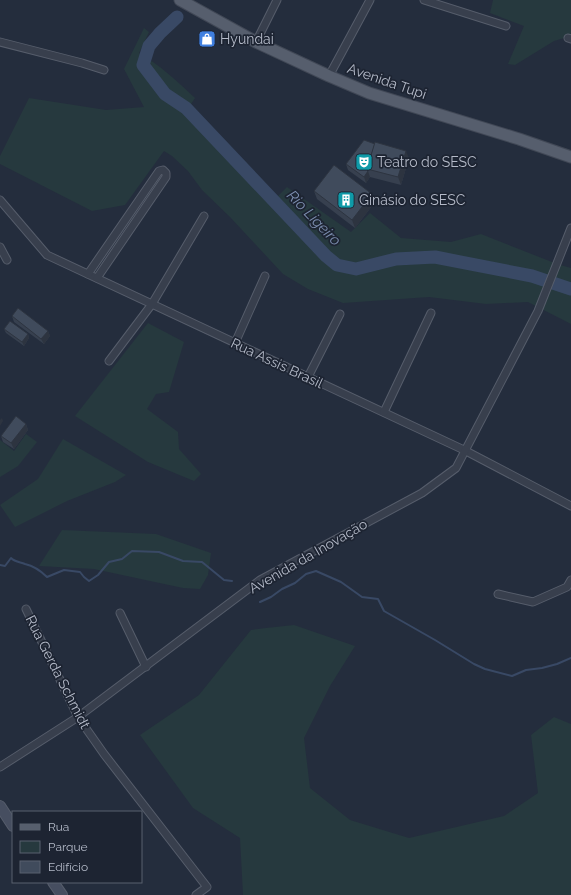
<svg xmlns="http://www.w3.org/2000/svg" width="571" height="895" font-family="Raleway,sans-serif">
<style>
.green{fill:#26393e}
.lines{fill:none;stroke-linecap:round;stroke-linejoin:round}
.stream{stroke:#394965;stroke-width:2}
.river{stroke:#394965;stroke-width:13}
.minor-casing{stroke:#565d6b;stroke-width:9}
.secondary-casing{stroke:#565d6b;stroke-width:12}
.primary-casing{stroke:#414856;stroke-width:13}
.minor{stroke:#383f4d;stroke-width:7}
.secondary{stroke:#464e60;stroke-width:10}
.primary{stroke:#565e6d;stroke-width:11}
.wall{fill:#37404f}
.shaded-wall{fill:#2d3440}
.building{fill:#404b5c;stroke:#2d3440}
.labels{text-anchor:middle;stroke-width:3.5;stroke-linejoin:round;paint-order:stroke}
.poi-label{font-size:14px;fill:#b4bac8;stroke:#1d2432;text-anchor:start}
.street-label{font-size:14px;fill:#b4bac8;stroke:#1d2432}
.water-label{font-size:15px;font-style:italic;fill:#7c8eaf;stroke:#1d2432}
</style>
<rect width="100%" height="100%" fill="#242d3d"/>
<!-- green -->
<g class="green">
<polygon points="493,0 571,0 571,36 554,41 515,65 508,64 524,26 490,13"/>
<path d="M144 28 149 32 139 53C160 65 177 81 195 98L189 107 276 198 287 187 351 232 370 213 401 238 451 242 481 234 557 264 571 268V324L528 302 486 304 429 297 343 303 308 289 283 274 230 217 202 190 188 171 172 156 164 151 125 205 92 211 0 164V156L29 98 106 110 144 107 124 69Z"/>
<polygon points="148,323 184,342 169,392 156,394 147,409 178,432 179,449 201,474 194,481 148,462 75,416"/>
<polygon points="26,434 37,442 18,466 0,477 0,440 14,451"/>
<polygon points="63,439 126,475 115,482 67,501 15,527 0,505 38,479"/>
<polygon points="62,530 156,534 211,553 208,575 200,589 183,588 94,569 39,566"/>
<polygon points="294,625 355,646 330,686 304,738 310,788 350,820 409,838 504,816 538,793 531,735 554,717 571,724 571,895 243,895 240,838 193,808 140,735 199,695 251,630 266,628"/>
</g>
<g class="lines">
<!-- stream -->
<g class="stream">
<path d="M0 565 5 566 11 558C15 562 20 562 25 564 34 566 41 571 47 577L64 570 80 572 84 577 89 581 98 575 109 562 122 559 132 551 159 552 183 561 202 562 224 580 232 581"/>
<polyline points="260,602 271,597 282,589 295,583 306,574 316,571 341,582 362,597 378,599 384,611 435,640 474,664 485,669 512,676 526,670 542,668 557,664 571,658"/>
</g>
<!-- river -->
<polyline class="river" points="177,17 160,33 149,46 143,65 165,94 186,108 326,256 337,265 356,269 396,259 435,257 532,276 571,289"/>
<!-- minor casing -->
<g class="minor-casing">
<g id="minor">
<polyline points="424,0 506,26"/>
<polyline points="568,38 571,39"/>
<polyline points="0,42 82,63 104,70"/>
<polyline points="256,42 277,0"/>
<polyline points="329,76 370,0"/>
<polyline points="0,200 47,255 464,450 571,506"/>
<polyline points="0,247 7,260"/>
<polyline points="88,274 159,171 163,170 166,173 166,177 97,278"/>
<polyline points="235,343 265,276"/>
<polyline points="109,361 152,304 204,216"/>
<polyline points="308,377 340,314"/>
<polyline points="384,412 431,313"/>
<polyline points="498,594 533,602 567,587 571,580"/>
<polyline points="26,609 78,717 104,754 207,887 196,895"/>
<polyline points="120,613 146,667"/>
<polyline points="0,767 78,717 260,580 422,493 456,468 538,311 571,228"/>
</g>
</g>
<!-- secondary casing -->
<g class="secondary-casing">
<g id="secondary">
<polyline points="0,806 13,826"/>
<polyline points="53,882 62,895"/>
</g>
</g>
<!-- primary casing -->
<g class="primary-casing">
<polyline id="primary" points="180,0 256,42 329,76 369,93 519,139 571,157"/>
</g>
<!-- minor -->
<use href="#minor" class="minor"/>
<!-- secondary -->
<use href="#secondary" class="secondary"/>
<!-- primary -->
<use href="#primary" class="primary"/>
</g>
<!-- wall -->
<g class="wall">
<polygon points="409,158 401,185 370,177 366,183 348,170 346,164"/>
<polygon points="314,191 372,194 375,202 355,228 317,199"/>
<polygon points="12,316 48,331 50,336 44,344 14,322"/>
<polygon points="4,329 28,334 29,338 24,346 6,333"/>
<polygon points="26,424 28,430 14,449 3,442 1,436"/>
</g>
<!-- shaded-wall -->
<g class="shaded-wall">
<polygon points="406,151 409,158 401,185 398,177"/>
<polygon points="368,171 370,177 366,183 364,177"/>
<polygon points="372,194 375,202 355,228 352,220"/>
<polygon points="48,331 50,336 44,344 41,339"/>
<polygon points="28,334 29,338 24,346 22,342"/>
<polygon points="2,418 3,421 0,426 0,420"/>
<polygon points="26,424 28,430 14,449 11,443"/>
</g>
<!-- building -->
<g class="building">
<polygon points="364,140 375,144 367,169 368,171 364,177 346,164"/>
<polygon points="375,142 406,151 398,177 367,169"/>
<polygon points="334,165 372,194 352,220 314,191"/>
<polygon points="18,308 48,331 41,339 12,316"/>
<polygon points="10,321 28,334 22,342 4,329"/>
<polygon points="16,416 26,424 11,443 1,436"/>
</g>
<!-- icons -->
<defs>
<g id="shop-square" transform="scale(0.9)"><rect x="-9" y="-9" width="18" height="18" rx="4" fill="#3f7fe0" stroke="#1d2432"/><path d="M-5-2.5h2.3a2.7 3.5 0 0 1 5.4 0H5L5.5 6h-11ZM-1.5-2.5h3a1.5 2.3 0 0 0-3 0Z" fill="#fff"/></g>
<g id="theatre-square" transform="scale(0.9)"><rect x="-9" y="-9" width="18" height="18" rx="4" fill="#0f9aa8" stroke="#1d2432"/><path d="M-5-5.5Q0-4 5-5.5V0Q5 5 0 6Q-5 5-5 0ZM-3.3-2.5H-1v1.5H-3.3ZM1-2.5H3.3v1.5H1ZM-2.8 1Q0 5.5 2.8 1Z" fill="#fff"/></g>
<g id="building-square" transform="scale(0.9)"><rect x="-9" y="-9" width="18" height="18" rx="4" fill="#0f9aa8" stroke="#1d2432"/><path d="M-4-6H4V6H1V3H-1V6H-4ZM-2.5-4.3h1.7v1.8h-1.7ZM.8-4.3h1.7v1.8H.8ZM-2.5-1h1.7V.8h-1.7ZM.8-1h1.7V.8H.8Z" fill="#fff"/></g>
</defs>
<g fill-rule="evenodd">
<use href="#shop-square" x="207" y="39"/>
<use href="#theatre-square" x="364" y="162"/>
<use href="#building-square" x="346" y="200"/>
</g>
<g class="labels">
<!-- poi labels -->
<g class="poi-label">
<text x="220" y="44">Hyundai</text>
<text x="377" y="167">Teatro do SESC</text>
<text x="359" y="205">Ginásio do SESC</text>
</g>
<!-- street labels -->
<g class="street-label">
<text transform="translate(387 81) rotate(19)" y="5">Avenida Tupi</text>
<text transform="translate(277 363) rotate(25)" y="5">Rua Assis Brasil</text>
<text transform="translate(308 556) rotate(-30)" y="5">Avenida da Inovação</text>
<text transform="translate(58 672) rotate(63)" y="5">Rua Gerda Schmidt</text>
</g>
<!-- water labels -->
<g class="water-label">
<text transform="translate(314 218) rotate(46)" y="5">Rio Ligeiro</text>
</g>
</g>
<!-- legend -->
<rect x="12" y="811" width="130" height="72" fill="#1d2432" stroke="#59606e"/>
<rect x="20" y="824" width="20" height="6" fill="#565e6d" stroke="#59606e"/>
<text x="48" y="831" font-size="12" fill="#b4bac8">Rua</text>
<rect x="20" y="841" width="20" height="12" fill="#26393e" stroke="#59606e"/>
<text x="48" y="851" font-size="12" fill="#b4bac8">Parque</text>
<rect x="20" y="861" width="20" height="12" fill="#404b5c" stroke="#59606e"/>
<text x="48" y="871" font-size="12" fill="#b4bac8">Edifício</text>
</svg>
